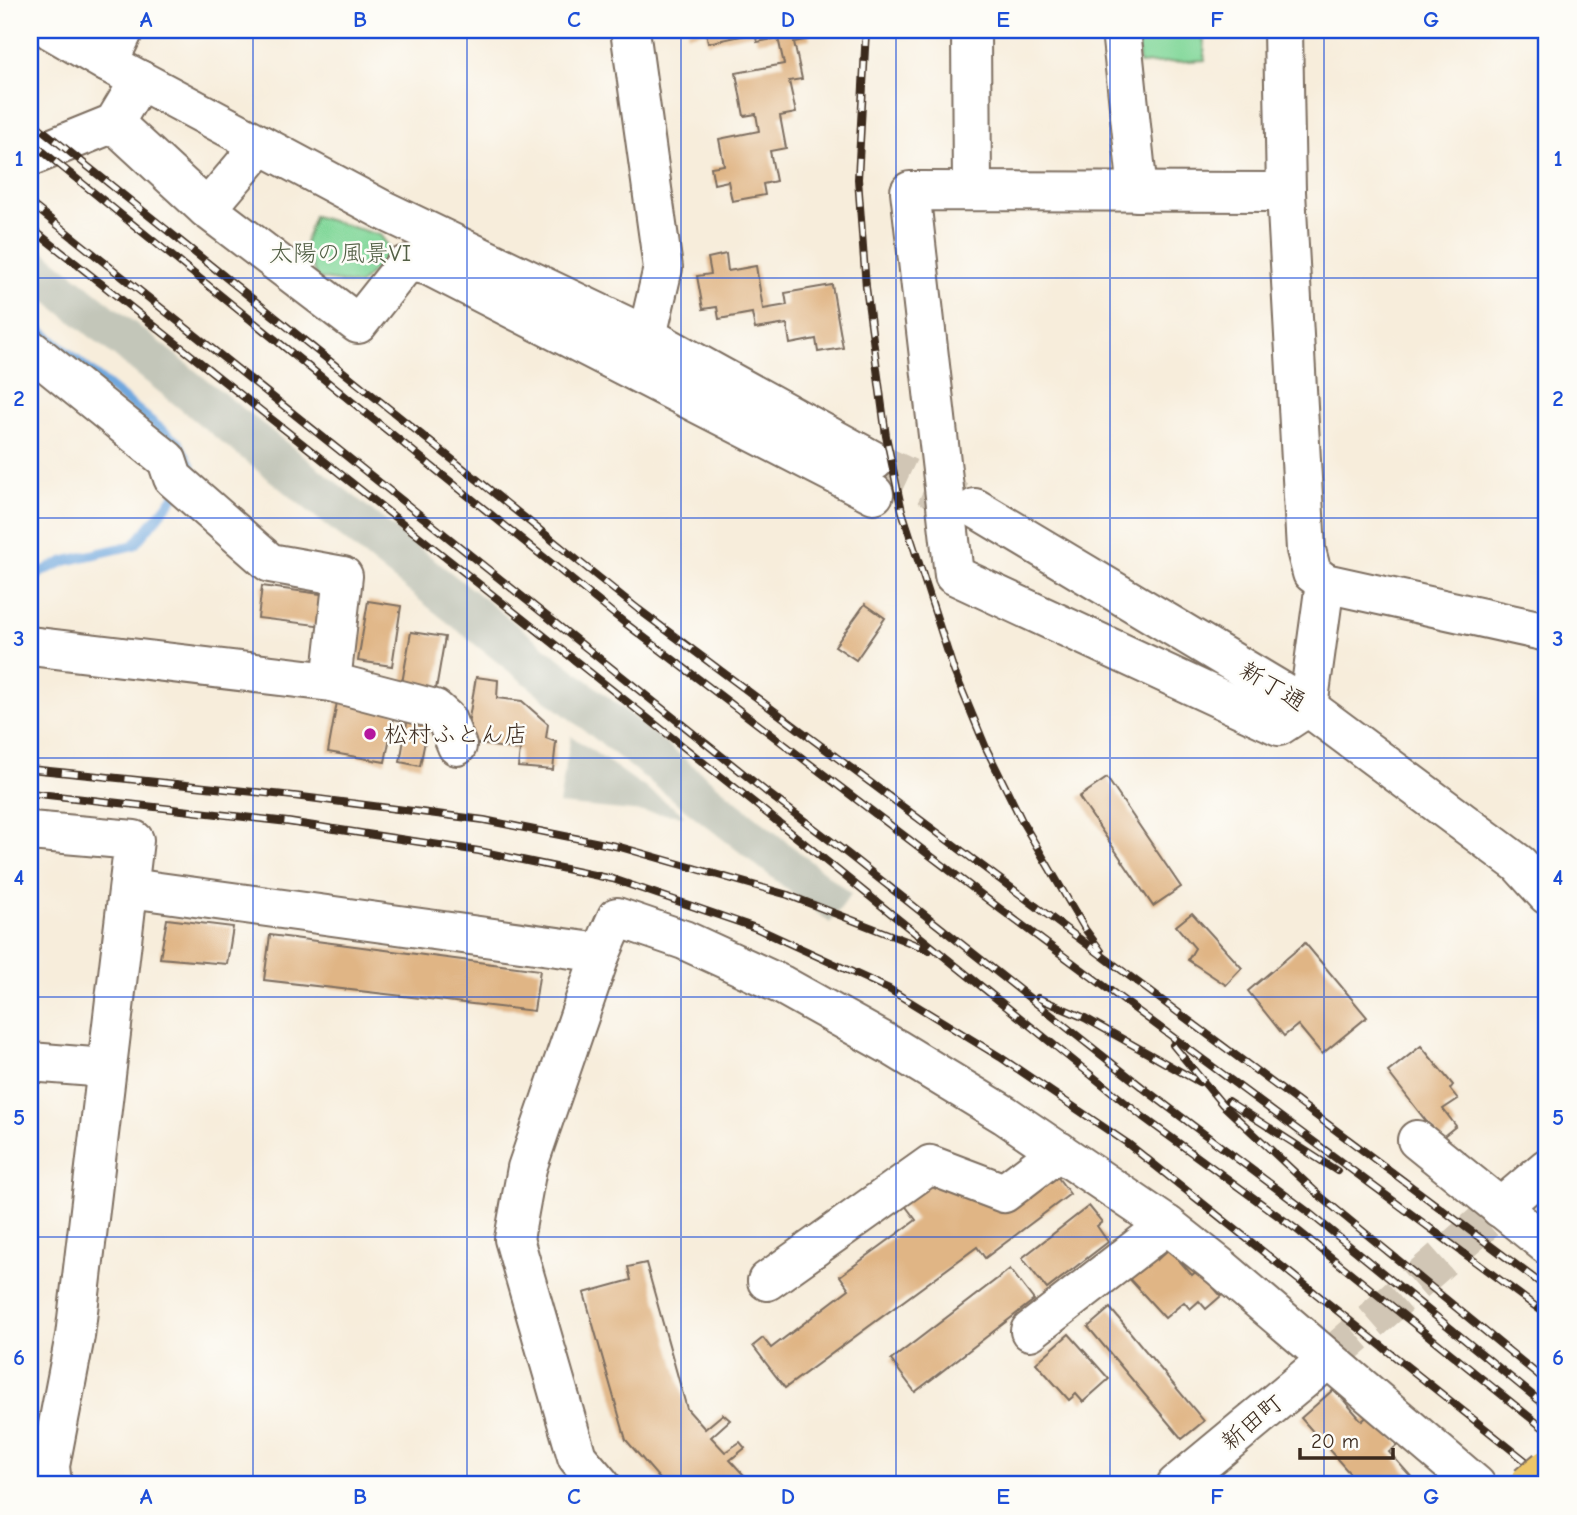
<svg xmlns="http://www.w3.org/2000/svg" width="1577" height="1515" font-family="'Comic Neue','Klee One',sans-serif">
<style>
.industrial{fill:#c3c6b9}
.green{fill:#84d89b;stroke:#60815c;stroke-width:2}
.lines{fill:none;stroke-linecap:round;stroke-linejoin:round}
.stream{stroke:#6fa7de;stroke-width:10}
.building{fill:#e0b585}
.minor-tunnel{stroke:#d1c6b5;stroke-width:38;stroke-dasharray:38 19;stroke-linecap:butt}
.minor-casing{stroke:#7d6e60;stroke-width:42}
.minor{stroke:#fff;stroke-width:38}
.rail-casing{stroke:#3b2a1e;stroke-width:8}
.rail{stroke:#fdfcf7;stroke-width:5;stroke-dasharray:16;stroke-linecap:butt}
.major-bridge-casing{stroke:#7d6e60;stroke-width:42;stroke-linecap:butt}
.major-bridge{stroke:#ecc669;stroke-width:38}
.grid{fill:none;stroke:#1d4ed8;stroke-width:2;stroke-opacity:0.55}
.poi-dot{fill:#b5179e;stroke:#fdfcf7;stroke-width:2.5}
.labels{text-anchor:middle;stroke-width:5;stroke-linejoin:round;paint-order:stroke}
.park-label{font-size:24px;fill:#515e44;stroke:#fdfcf7}
.street-label{font-size:24px;fill:#3b2a1e;stroke:#fdfcf7}
.poi-label{font-size:24px;fill:#3b2a1e;stroke:#fdfcf7;text-anchor:start}
.neatline{fill:none;stroke:#1d4ed8;stroke-width:2.5}
.grid-label{font-size:23px;text-anchor:middle;font-weight:bold;fill:#1d4ed8}
</style>
<rect width="100%" height="100%" fill="#fdfcf7"/>
<filter id="ink" filterUnits="userSpaceOnUse"><feTurbulence type="fractalNoise" baseFrequency=".0143" numOctaves="2"/><feDisplacementMap in="SourceGraphic" scale="14" xChannelSelector="R" yChannelSelector="G"/><feConvolveMatrix kernelMatrix="1 2 1 2 8 2 1 2 1" color-interpolation-filters="sRGB"/></filter>
<filter id="wash" filterUnits="userSpaceOnUse"><feTurbulence type="fractalNoise" baseFrequency=".00686" numOctaves="4" result="noise"/><feDisplacementMap in="SourceGraphic" scale="28" xChannelSelector="R" yChannelSelector="G"/><feGaussianBlur stdDeviation="1.57" result="paint"/><feColorMatrix in="noise" values="0 0 0 0 0 0 0 0 0 0 0 0 0 0 0 0 0 1.4 0 .05"/><feComposite in="paint" operator="in"/></filter>
<g filter="url(#wash)">
<rect width="100%" height="100%" fill="#f7eddb"/>
<!-- industrial -->
<g class="industrial">
<polygon points="30,240 616,703 851,894 830,923 497,662 30,289"/>
<polygon points="571,736 686,816 559,804"/>
</g>
<!-- green -->
<g class="green">
<polygon points="1137,30 1203,30 1205,60 1139,64"/>
<polygon points="314,216 380,235 393,252 359,285 317,278 304,246"/>
</g>
<g class="lines">
<!-- stream -->
<g class="stream">
<polyline points="30,322 179,444 194,473 190,478"/>
<polyline points="30,583 41,572 65,561 134,545 178,492"/>
</g>
</g>
<g id="blocks">
<!-- building -->
<g class="building">
<polygon points="687,30 808,30 810,39 794,42 802,79 789,81 796,113 780,116 786,148 770,151 776,181 763,184 765,195 732,201 728,181 714,184 711,167 724,165 719,139 759,131 756,114 744,116 736,73 784,64 778,38 757,42 755,33 708,43 706,31 688,35"/>
<polygon points="726,254 728,271 756,266 763,309 787,305 785,293 832,285 843,348 818,352 816,339 790,344 787,324 755,329 752,313 719,319 717,307 703,309 697,276 711,274 708,258"/>
<polygon points="262,586 328,595 324,626 258,618"/>
<polygon points="368,601 401,606 392,666 358,661"/>
<polygon points="865,604 885,618 856,660 835,646"/>
<polygon points="411,632 445,637 436,689 402,683"/>
<polygon points="476,677 498,680 497,698 522,701 548,724 546,738 556,742 553,770 518,767 520,750 465,742"/>
<polygon points="337,702 395,712 385,762 328,752"/>
<polygon points="408,717 429,721 420,766 400,762"/>
<polygon points="1107,778 1181,887 1153,906 1079,797"/>
<polygon points="1192,913 1242,968 1226,985 1188,960 1195,948 1176,926"/>
<polygon points="167,919 233,927 227,964 160,958"/>
<polygon points="270,935 540,970 534,1011 264,980"/>
<polygon points="1305,943 1367,1017 1322,1054 1298,1025 1284,1036 1248,991"/>
<polygon points="1421,1046 1453,1085 1450,1089 1458,1099 1443,1109 1456,1126 1440,1139 1388,1072"/>
<polygon points="1050,1167 1070,1194 985,1258 977,1247 785,1388 753,1346 763,1338 771,1348 849,1289 840,1276 916,1220 898,1196 931,1171 1004,1201"/>
<polygon points="1089,1206 1102,1222 1097,1226 1108,1242 1047,1289 1022,1258"/>
<polygon points="1169,1249 1192,1275 1198,1270 1221,1296 1206,1309 1199,1301 1190,1309 1184,1302 1165,1318 1126,1275 1151,1253 1157,1260"/>
<polygon points="646,1263 687,1409 705,1429 723,1414 730,1420 711,1437 725,1452 740,1442 745,1448 730,1460 753,1485 665,1485 626,1440 584,1293 631,1280 628,1267"/>
<polygon points="1010,1269 1034,1300 915,1392 891,1360"/>
<polygon points="1110,1308 1204,1421 1182,1439 1088,1327"/>
<polygon points="1069,1334 1109,1379 1083,1402 1076,1394 1069,1400 1036,1363"/>
<polygon points="1334,1389 1362,1421 1371,1413 1399,1444 1389,1452 1416,1482 1412,1485 1360,1485 1301,1418"/>
</g>
</g>
</g>
<g filter="url(#ink)">
<use href="#blocks" fill-opacity="0" stroke="#7d6e60" stroke-width="2"/>
<g class="lines">
<!-- minor-tunnel -->
<g class="minor-tunnel">
<polyline points="874,461 970,506"/>
<polyline points="1328,1359 1500,1208"/>
</g>
<!-- minor casing -->
<g class="minor-casing">
<g id="minor">
<polyline points="51,30 108,63 383,210 647,336 874,461"/>
<polyline points="630,30 663,268 647,336"/>
<polyline points="971,30 972,191"/>
<polyline points="1121,30 1138,192"/>
<polyline points="1283,30 1286,192 1306,550 1312,573 1325,583"/>
<polyline points="108,63 124,30"/>
<polyline points="114,123 207,209"/>
<polyline points="261,145 207,209 358,324 404,266 416,263 429,266 874,494"/>
<polyline points="30,157 114,123 140,80"/>
<polyline points="1286,192 910,191 954,575 1279,726 1308,707 1325,583 1547,632"/>
<polyline points="30,349 167,460 173,478 270,563 343,576 331,682"/>
<polyline points="975,508 1308,707 1519,864 1547,895"/>
<polyline points="30,646 331,682 435,709 446,719 457,746"/>
<polyline points="30,831 134,840 75,1336 50,1466 52,1485"/>
<polyline points="130,888 601,953"/>
<polyline points="30,1062 106,1068"/>
<polyline points="1417,1140 1547,1245"/>
<polyline points="1500,1208 1547,1168"/>
<polyline points="767,1281 930,1165 1004,1193 1059,1151"/>
<polyline points="1030,1331 1167,1225"/>
<polyline points="601,1485 577,1457 514,1239 527,1168 601,953 617,917 684,940 782,985 895,1048 1005,1115 1167,1225 1219,1266 1476,1485"/>
<polyline points="1176,1485 1328,1359"/>
</g>
</g>
<!-- minor -->
<use href="#minor" class="minor"/>
<!-- rail casing -->
<g class="rail-casing">
<g id="rail">
<polyline points="866,30 858,179 866,287 886,436 902,511 954,671 986,748 1023,823 1085,929 1101,951"/>
<polyline points="30,120 638,609 1547,1288"/>
<polyline points="30,141 625,623 995,905 1547,1315"/>
<polyline points="30,203 769,794 848,854 1147,1091 1308,1212 1547,1407"/>
<polyline points="30,227 758,806 1143,1117 1296,1229 1547,1431"/>
<polyline points="30,769 294,796 484,820 620,847 788,895 929,950"/>
<polyline points="30,793 288,822 479,851 613,879 756,928 889,989 1000,1057 1127,1143 1547,1478"/>
<polyline points="1038,998 1085,1018 1199,1082"/>
<polyline points="1173,1045 1222,1104 1320,1196 1547,1382"/>
<polyline points="1228,1101 1337,1171"/>
</g>
</g>
<!-- rail -->
<use href="#rail" class="rail"/>
<!-- major-bridge casing -->
<g class="major-bridge-casing">
<polyline id="major-bridge" points="1528,1485 1547,1469"/>
</g>
<!-- major-bridge -->
<use href="#major-bridge" class="major-bridge"/>
</g>
</g>
<!-- grid -->
<path class="grid" d="M253 30V1485M467 30V1485M681 30V1485M896 30V1485M1110 30V1485M1324 30V1485M30 278H1547M30 518H1547M30 758H1547M30 997H1547M30 1237H1547"/>
<!-- markers -->
<circle class="poi-dot" cx="370" cy="734" r="7"/>
<g class="labels">
<!-- park labels -->
<g class="park-label">
<text x="340" y="261">太陽の風景VI</text>
</g>
<!-- street labels -->
<g class="street-label">
<text transform="translate(1273 686) rotate(31)" y="8">新丁通</text>
<text transform="translate(1252 1422) rotate(-40)" y="8">新田町</text>
</g>
<!-- poi labels -->
<g class="poi-label">
<text x="384" y="742">松村ふとん店</text>
</g>
</g>
<!-- margin -->
<rect width="1577" height="1515" fill="none" stroke="#fdfcf7" stroke-width="77"/>
<!-- scale -->
<path d="M1300 1448v10h93v-10" fill="none" stroke="#3b2a1e" stroke-width="3.5"/>
<text x="1311" y="1448" font-size="21" fill="#3b2a1e" stroke="#fdfcf7" stroke-width="5" paint-order="stroke">20 m</text>
<rect x="38" y="38" width="1500" height="1438" class="neatline"/>
<g class="grid-label">
<text x="146" y="27">A</text>
<text x="360" y="27">B</text>
<text x="574" y="27">C</text>
<text x="788" y="27">D</text>
<text x="1003" y="27">E</text>
<text x="1217" y="27">F</text>
<text x="1431" y="27">G</text>
<text x="19" y="166">1</text>
<text x="1558" y="166">1</text>
<text x="19" y="406">2</text>
<text x="1558" y="406">2</text>
<text x="19" y="646">3</text>
<text x="1558" y="646">3</text>
<text x="19" y="885">4</text>
<text x="1558" y="885">4</text>
<text x="19" y="1125">5</text>
<text x="1558" y="1125">5</text>
<text x="19" y="1365">6</text>
<text x="1558" y="1365">6</text>
<text x="146" y="1504">A</text>
<text x="360" y="1504">B</text>
<text x="574" y="1504">C</text>
<text x="788" y="1504">D</text>
<text x="1003" y="1504">E</text>
<text x="1217" y="1504">F</text>
<text x="1431" y="1504">G</text>
</g>
</svg>
